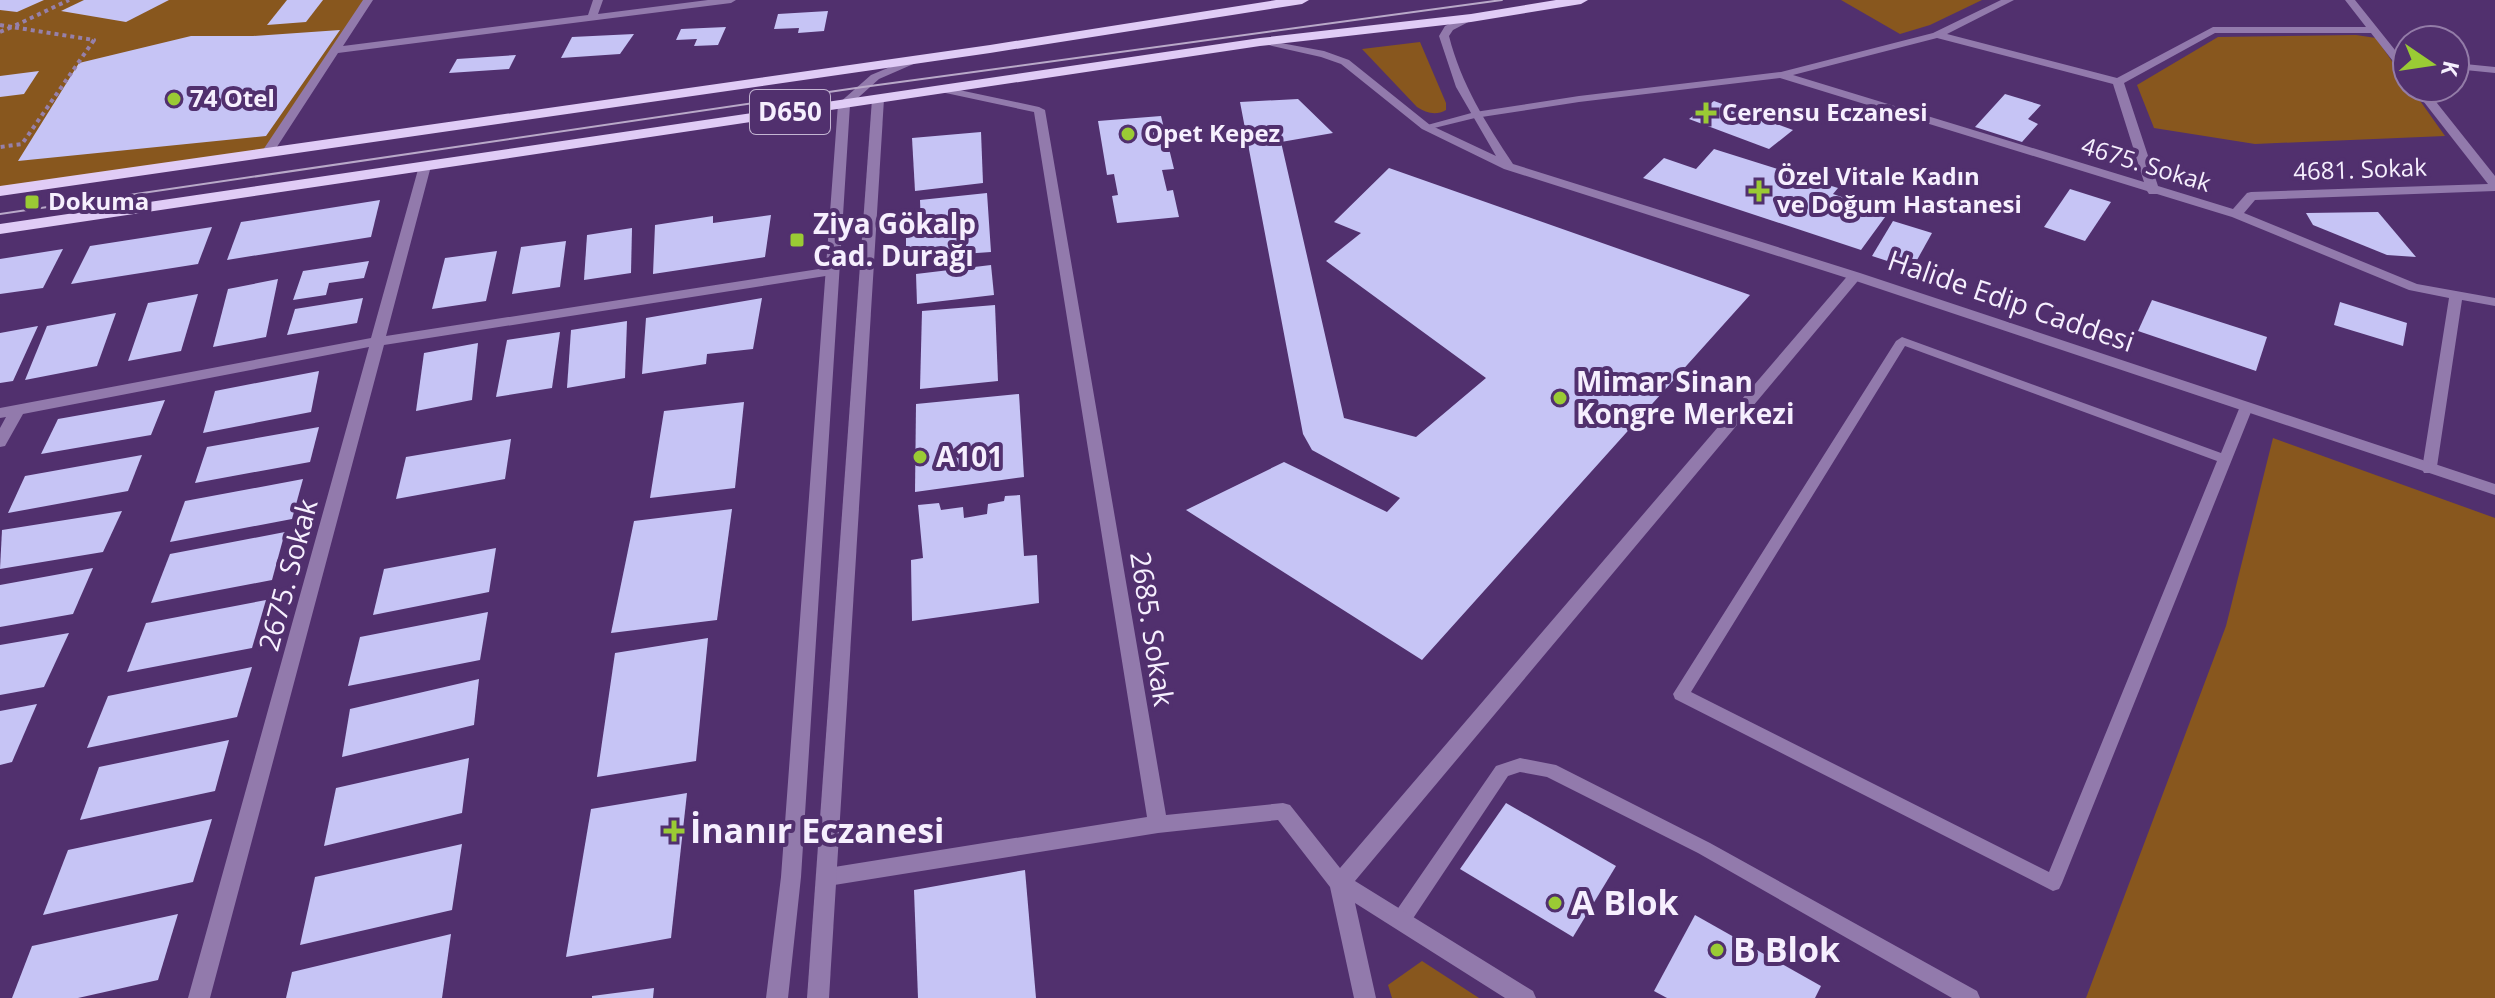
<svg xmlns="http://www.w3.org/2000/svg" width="2495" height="998" font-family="'Open Sans',sans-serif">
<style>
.green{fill:#88571e}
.building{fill:#c6c4f5}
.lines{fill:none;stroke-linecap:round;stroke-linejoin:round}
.path{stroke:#9680aa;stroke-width:4;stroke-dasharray:4 4;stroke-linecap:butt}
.service{fill:#927aac;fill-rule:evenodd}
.minor{fill:#927aac;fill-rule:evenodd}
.tertiary{fill:#927aac;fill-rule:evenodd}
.trunk{fill:#e0ccf6;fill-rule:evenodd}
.tram{stroke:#b9a9c9;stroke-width:2}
.poi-dot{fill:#9acb34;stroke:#51306e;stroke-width:3}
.labels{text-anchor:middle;stroke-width:8;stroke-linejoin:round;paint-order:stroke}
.far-poi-label{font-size:24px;font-weight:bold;fill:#f6effe;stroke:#51306e;text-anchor:start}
.far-street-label{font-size:24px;fill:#f6effe;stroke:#51306e}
.shield{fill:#51306e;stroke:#c4b6d3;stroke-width:2}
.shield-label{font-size:26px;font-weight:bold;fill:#f6effe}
.poi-label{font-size:28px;font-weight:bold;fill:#f6effe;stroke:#51306e;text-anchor:start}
.street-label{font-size:28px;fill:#f6effe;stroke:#51306e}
.near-poi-label{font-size:34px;font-weight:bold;fill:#f6effe;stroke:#51306e;text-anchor:start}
</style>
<rect width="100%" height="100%" fill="#51306e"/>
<!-- green -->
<g class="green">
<polygon points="0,0 367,0 267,153 0,190"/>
<polygon points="1841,0 1982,0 1930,25 1900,34"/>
<polygon points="2356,35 2376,38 2407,83 2407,88 2411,88 2445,136 2255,144 2154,128 2137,85 2218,37"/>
<path d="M1420 42 1446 103V110C1436 116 1426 113 1417 107L1362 49Z"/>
<polygon points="2273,438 2495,518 2495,998 2086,998 2226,626"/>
<polygon points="1422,961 1479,998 1392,998 1388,985"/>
</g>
<!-- building -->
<g class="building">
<polygon points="0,0 44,0 17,12 0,10"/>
<polygon points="84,0 169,0 126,22 61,11"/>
<polygon points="287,0 323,0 306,22 267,25"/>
<polygon points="828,11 824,31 798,33 799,28 774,29 778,14"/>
<polygon points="726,27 718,45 694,46 697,39 676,40 681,29"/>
<polygon points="340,30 266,136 18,161 79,63 191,36 253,36"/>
<polygon points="634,34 620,54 561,58 572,37"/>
<polygon points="516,55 509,69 449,73 457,59"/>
<polygon points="39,71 24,94 0,97 0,76"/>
<polygon points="2005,94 2041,105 2028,119 2038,124 2022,142 1975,127"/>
<polygon points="1298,99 1333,133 1281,142 1344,418 1416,437 1486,378 1326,261 1361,233 1334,222 1389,168 1750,295 1422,660 1186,510 1284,462 1387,512 1400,498 1312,450 1303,434 1240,102"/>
<polygon points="1714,101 1793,130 1769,149 1689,119"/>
<polygon points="1161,116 1174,169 1162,170 1167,191 1173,190 1179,217 1117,223 1112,196 1118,195 1114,174 1107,175 1098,121"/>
<polygon points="981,132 983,183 915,191 912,138"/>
<polygon points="1714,149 1838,188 1833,194 1888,213 1861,250 1643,178 1664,158 1696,169"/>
<polygon points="2070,189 2111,202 2085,241 2044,227"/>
<polygon points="987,193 991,252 906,258 906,230 921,228 920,200"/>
<polygon points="380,200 371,237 227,260 241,222"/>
<polygon points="2378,212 2416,257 2387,255 2313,225 2306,213"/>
<polygon points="771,215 765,257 653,274 655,225 713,216 713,223"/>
<polygon points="1893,221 1932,233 1912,269 1872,256"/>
<polygon points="212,227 198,264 71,284 90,246"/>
<polygon points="632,228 631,273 584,280 587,235"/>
<polygon points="566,241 560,287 512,294 521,247"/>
<polygon points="63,249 43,288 0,294 0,259"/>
<polygon points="497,251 486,301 432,309 445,258"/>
<polygon points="369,261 364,278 329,283 326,295 293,300 303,271"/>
<polygon points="991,265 994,295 917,304 916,274"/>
<polygon points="278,279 266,337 213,347 228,289"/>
<polygon points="198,294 181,351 128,361 148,303"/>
<polygon points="363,298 357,323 287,335 295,309"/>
<polygon points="762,298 753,349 707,354 706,364 642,374 646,318"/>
<polygon points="2152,300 2267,337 2256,371 2138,331"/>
<polygon points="2340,302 2407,323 2403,346 2334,325"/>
<polygon points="995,305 998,381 920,389 922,311"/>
<polygon points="116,313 97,366 25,380 47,326"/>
<polygon points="627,321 625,378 567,388 571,330"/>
<polygon points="38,326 13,381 0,383 0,333"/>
<polygon points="560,332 552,388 496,397 507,340"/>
<polygon points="478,343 472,400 416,411 424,353"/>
<polygon points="319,371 311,412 203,433 215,391"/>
<polygon points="1019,394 1024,477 915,492 916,404"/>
<polygon points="165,400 151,435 41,454 58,419"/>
<polygon points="744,402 735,488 650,498 664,411"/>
<polygon points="319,427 310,462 195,483 207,447"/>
<polygon points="511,439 505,479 396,499 406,457"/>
<polygon points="142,455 128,491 8,513 25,476"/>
<polygon points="303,479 292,519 170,542 185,501"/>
<polygon points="1020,495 1024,556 1037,555 1039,603 912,621 911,560 923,558 918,505 939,503 941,510 963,507 964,518 987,514 988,504 1004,501 1005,496"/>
<polygon points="732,509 717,620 611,633 634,521"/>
<polygon points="122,511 103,552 0,569 2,530"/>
<polygon points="285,532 272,580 151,603 170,554"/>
<polygon points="496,548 489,592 373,615 384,569"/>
<polygon points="93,568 73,614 0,627 0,585"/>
<polygon points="266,600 252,648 127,672 146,623"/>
<polygon points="488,612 480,660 348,686 360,637"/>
<polygon points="69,633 44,687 0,695 0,645"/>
<polygon points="708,638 696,761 597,777 615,653"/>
<polygon points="252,667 237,717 87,748 108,696"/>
<polygon points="479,679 474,725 342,757 350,709"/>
<polygon points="37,704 12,762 0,765 0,711"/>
<polygon points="229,740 215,791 80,820 99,767"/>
<polygon points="469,758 462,813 324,846 336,788"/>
<polygon points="687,793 671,938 566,957 591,809"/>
<polygon points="1506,803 1616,866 1573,937 1460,869"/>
<polygon points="212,819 193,882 43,915 68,850"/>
<polygon points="462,844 452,910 300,945 315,877"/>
<polygon points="1025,870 1036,998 918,998 914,890"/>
<polygon points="178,914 158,980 78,998 12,998 32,946"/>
<polygon points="1695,915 1821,986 1815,998 1667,998 1654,991"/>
<polygon points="451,934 442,998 286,998 292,972"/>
<polygon points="654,988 653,998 592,998 592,996"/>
</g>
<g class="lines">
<!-- path -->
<g class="path">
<polyline points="0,25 12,27 69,0"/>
<polyline points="0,32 12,27 94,40 22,144 0,147"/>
</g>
<!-- service -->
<g class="service">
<path d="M1902 337 2221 453 2241 404H2251L2253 407 2062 883 2059 889 2053 891 1675 699 1673 694 1896 341ZM1905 346 2217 461 2049 872 1691 692Z"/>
<polygon points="1520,758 1556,765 1710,843 1977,991 1980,998 1952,998 1698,853 1547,777 1520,772 1508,776 1408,926 1401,928 1394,926 1392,920 1394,914 1496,766"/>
</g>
<!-- minor -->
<g class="minor">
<polygon points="363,0 373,0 343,46 588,15 593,0 603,0 598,14 708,0 736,0 731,3 338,53 271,156 263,156 261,153"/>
<path d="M2001 0H2014L1947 34 2117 78 2213 27H2366L2345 0H2355L2407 65V75L2403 74 2371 33H2215L2124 83 2158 186 2233 209 2247 193 2251 192 2488 184 2413 88H2425L2495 176V191L2255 200 2244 213 2417 284 2495 298V306L2462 300 2436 473H2424L2422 469 2449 298 2409 290 2232 217 2157 194H2149L2147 191 1780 78 1579 102 1475 118 1426 130 1420 127 1475 112 1579 96 1781 72 1933 33ZM1937 38 2113 84 2144 182 1793 75Z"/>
<polygon points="2455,63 2495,67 2495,73 2455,69"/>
<polygon points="945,87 1039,107 1045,110 1166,815 1283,803 1290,805 1340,868 1850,273 1855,272 1862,276 1355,881 1533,991 1536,998 1505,998 1355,903 1376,998 1354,998 1330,887 1278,820 1158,833 828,886 821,883 818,877 821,871 828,868 1147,817 1034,112 941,92 941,88"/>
<polygon points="425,162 431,166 386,336 832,267 839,271 832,275 384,345 210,998 188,998 369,347 23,414 5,446 0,447 0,428 6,417 0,418 0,408 371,338 419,166"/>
</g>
<!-- tertiary -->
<g class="tertiary">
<path d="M1467 16 1476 18 1453 30 1449 36C1461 84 1486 123 1513 164L1860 273 2495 484V495L1850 279 1504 169 1422 129 1341 64 1321 57 1255 42 1260 39 1324 51 1349 60 1430 125 1496 156 1456 87 1439 36 1445 26Z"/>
<polygon points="914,57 919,60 918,62 879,79 850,105 801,877 788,998 766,998 781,877 838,104 871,75"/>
<polygon points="878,96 884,99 829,998 807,998 872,99"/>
</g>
<!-- trunk -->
<g class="trunk">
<polygon points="1276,0 1309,0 1302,4 990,53 0,196 0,186 990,45"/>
<polygon points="1556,0 1588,0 1581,4 1471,22 1260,46 0,234 0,224 1260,38 1471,14"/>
</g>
<!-- tram -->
<polyline class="tram" points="0,214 863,87 1502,0"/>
</g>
<!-- markers -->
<g class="poi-dot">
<circle cx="174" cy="99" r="8"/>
<path d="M1702 101h8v8h8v8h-8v8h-8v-8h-8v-8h8z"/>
<circle cx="1128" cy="134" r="8"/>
<path d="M1755 179h8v8h8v8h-8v8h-8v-8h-8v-8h8z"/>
<rect x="24" y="194" width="16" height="16" rx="4"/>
<rect x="789" y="232" width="16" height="16" rx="4"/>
<circle cx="1560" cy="398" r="8"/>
<circle cx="920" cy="457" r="8"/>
<path d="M670 819h8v8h8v8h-8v8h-8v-8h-8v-8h8z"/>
<circle cx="1555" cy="903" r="8"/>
<circle cx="1717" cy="950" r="8"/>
</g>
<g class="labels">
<!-- far-poi labels -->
<g class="far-poi-label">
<text x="190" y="107">74 Otel</text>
<text x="1722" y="121">Cerensu Eczanesi</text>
<text x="1144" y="142">Opet Kepez</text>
<text x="1777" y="185">Özel Vitale Kadın<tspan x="1777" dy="28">ve Doğum Hastanesi</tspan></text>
<text x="48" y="210">Dokuma</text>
</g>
<!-- far-street labels -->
<g class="far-street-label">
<text transform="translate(2146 165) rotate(17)" y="8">4675. Sokak</text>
<text transform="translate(2360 170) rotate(-2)" y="8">4681. Sokak</text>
</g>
<!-- shield labels -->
<rect class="shield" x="750" y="90" width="80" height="44" rx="6"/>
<g class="shield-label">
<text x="790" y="121">D650</text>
</g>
<!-- poi labels -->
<g class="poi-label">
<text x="813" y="234">Ziya Gökalp<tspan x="813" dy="32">Cad. Durağı</tspan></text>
<text x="1576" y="392">Mimar Sinan<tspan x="1576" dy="32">Kongre Merkezi</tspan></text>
<text x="936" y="467">A101</text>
</g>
<!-- street labels -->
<g class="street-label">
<text transform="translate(2011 301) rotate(19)" y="10">Halide Edip Caddesi</text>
<text transform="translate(288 575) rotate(-75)" y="10">2675. Sokak</text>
<text transform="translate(1152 629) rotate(81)" y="10">2685. Sokak</text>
</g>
<!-- near-poi labels -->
<g class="near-poi-label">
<text x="690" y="843">İnanır Eczanesi</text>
<text x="1571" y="915">A Blok</text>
<text x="1733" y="962">B Blok</text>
</g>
</g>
<!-- north arrow -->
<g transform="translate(2431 64) rotate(103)"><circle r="38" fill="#51306e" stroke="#937ca8" stroke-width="2"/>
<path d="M0-6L14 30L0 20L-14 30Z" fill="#9acb34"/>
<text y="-12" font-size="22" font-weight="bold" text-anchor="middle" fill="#f6effe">K</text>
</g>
</svg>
